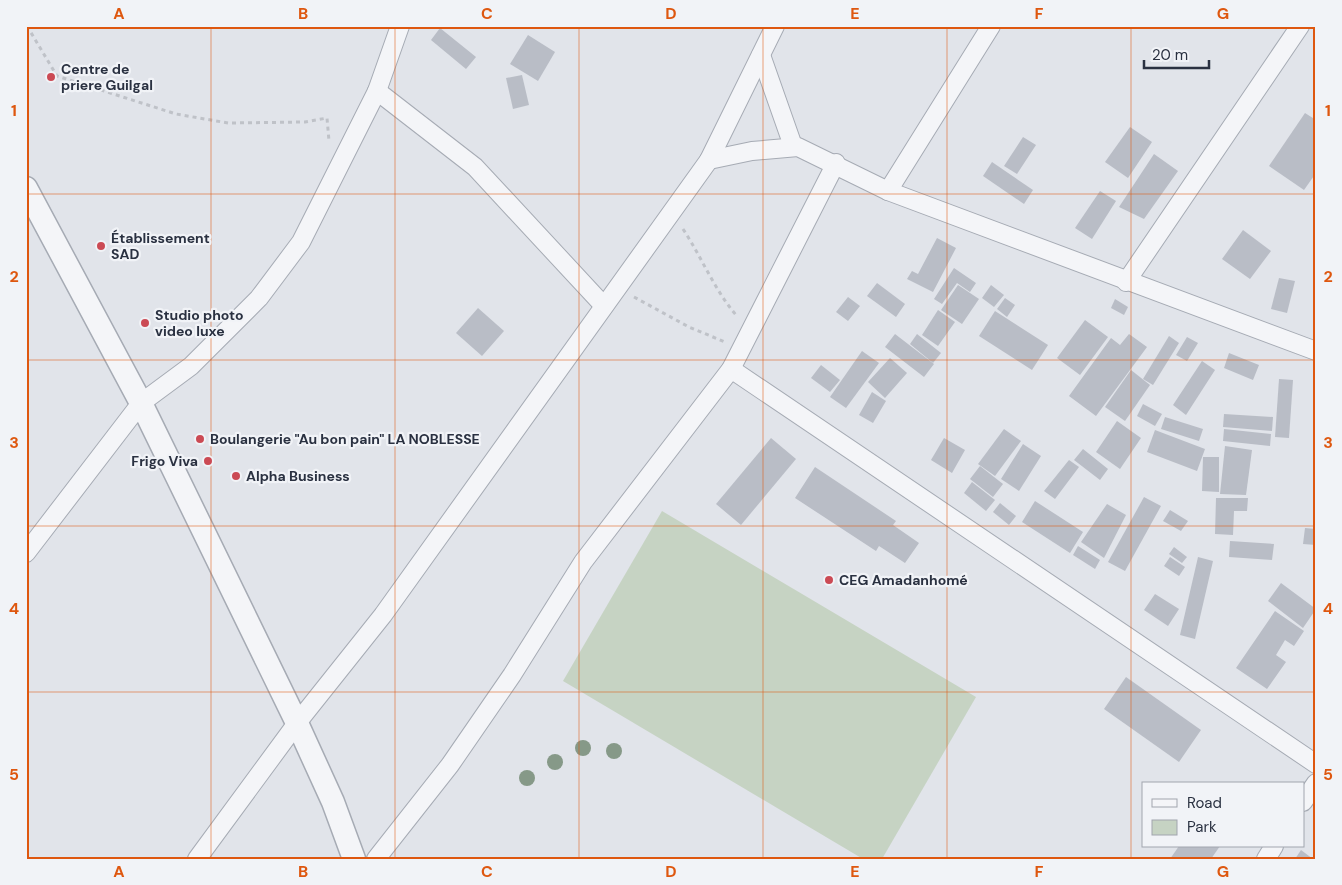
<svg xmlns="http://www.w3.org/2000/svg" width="1342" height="885" font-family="'DM Sans',sans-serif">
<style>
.green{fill:#c6d3c3}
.building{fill:#b9bdc6}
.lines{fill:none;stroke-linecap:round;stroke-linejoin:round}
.minor-casing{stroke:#a6abb4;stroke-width:20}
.tertiary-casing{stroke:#a6abb4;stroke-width:25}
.path{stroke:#bfc2c8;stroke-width:3;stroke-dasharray:4 4;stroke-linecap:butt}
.minor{stroke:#f4f5f8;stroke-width:18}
.tertiary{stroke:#f4f5f8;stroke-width:22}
.tree{fill:#869988}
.grid{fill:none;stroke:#de570f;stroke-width:1;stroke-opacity:0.55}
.poi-dot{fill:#cb4a54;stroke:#f1f3f7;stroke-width:2}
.labels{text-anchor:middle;stroke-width:4.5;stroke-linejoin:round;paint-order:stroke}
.poi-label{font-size:14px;font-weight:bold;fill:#2a3141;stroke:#f1f3f7;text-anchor:start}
.neatline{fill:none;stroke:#de570f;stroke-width:2}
.grid-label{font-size:16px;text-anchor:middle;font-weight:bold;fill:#de570f}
</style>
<rect width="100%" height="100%" fill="#e1e4ea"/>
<!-- green -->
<polygon class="green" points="662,511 976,697 882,859 863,859 563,681"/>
<!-- building -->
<g class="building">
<polygon points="440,28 476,57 466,69 431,40"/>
<polygon points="528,35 555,52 538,81 510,64"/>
<polygon points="522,75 529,105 513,109 506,78"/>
<polygon points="1305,113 1316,120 1316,173 1304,190 1269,166"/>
<polygon points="1130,127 1152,142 1128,178 1105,162"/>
<polygon points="1023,137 1036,145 1017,174 1004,166"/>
<polygon points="1154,154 1178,171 1144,219 1119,207"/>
<polygon points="992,162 1033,190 1024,204 983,176"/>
<polygon points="1100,191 1116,201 1092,239 1075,228"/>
<polygon points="1243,230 1271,251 1250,279 1222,259"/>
<polygon points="937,238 956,248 933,292 907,279 912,271 918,274"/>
<polygon points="954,268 976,283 970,292 957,283 942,304 934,299"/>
<polygon points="1279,278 1295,281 1287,313 1271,309"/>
<polygon points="877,283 905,304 896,317 867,296"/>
<polygon points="958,285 979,299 962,324 941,310"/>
<polygon points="991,285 1004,295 994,307 982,298"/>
<polygon points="848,297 860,306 848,321 836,312"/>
<polygon points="1005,298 1015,305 1007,317 997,309"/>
<polygon points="1115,299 1128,307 1124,315 1111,308"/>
<polygon points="478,308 504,331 482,356 456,333"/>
<polygon points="938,310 955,322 938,346 922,335"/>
<polygon points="995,311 1048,345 1032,370 979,336"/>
<polygon points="1085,320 1108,337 1080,375 1057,358"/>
<polygon points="895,334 934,364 924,377 885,347"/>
<polygon points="917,334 941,353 933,363 910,344"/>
<polygon points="1129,334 1147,347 1096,416 1069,396 1111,338 1120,345"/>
<polygon points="1169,336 1179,343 1153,385 1143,379"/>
<polygon points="1187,337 1198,343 1187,361 1176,355"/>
<polygon points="862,351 879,363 846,408 830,397"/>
<polygon points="1229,353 1259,365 1253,380 1224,368"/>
<polygon points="890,358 907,373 885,398 868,382"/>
<polygon points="1202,361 1215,370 1186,415 1173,405"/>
<polygon points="821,365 840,380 830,392 811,378"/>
<polygon points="1131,370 1150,385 1125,421 1105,407"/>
<polygon points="1279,379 1293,380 1289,438 1275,437"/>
<polygon points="872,392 886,401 873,423 859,415"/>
<polygon points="1143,404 1162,414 1155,426 1137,416"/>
<polygon points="1224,414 1273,417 1272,431 1223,427"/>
<polygon points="1165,417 1203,429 1199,441 1161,429"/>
<polygon points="1117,421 1141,438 1120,469 1096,452"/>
<polygon points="1004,429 1021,441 995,476 978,464"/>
<polygon points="1224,429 1271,434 1270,446 1223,441"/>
<polygon points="1155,430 1205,449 1197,471 1147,452"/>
<polygon points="771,438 796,459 741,525 716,504"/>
<polygon points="944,438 965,450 952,473 931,460"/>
<polygon points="1023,444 1041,456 1019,491 1001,479"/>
<polygon points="1225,446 1252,450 1246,495 1220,494"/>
<polygon points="1083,449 1108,469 1100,480 1074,460"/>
<polygon points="1203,457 1219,457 1219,492 1202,491"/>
<polygon points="1069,460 1079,467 1055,499 1044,491"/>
<polygon points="980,466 1003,484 993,497 970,479"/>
<polygon points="815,467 896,521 893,525 919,543 905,563 879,546 876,551 795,498"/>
<polygon points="972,482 995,500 986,511 964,493"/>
<polygon points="1144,497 1161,506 1125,571 1108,562"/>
<polygon points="1216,498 1248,498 1247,511 1234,511 1233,535 1215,534"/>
<polygon points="1035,501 1083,532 1070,553 1022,522"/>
<polygon points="1000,503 1016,516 1009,525 993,512"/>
<polygon points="1107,504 1126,515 1104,558 1081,542"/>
<polygon points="1170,510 1188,521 1181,531 1163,521"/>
<polygon points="1305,528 1316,529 1316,545 1303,544"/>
<polygon points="1230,541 1274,544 1272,560 1229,557"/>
<polygon points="1078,546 1100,560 1095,569 1073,555"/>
<polygon points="1174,547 1187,557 1182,563 1169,554"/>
<polygon points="1170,557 1185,567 1179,576 1164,566"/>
<polygon points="1198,557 1213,561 1195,639 1180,635"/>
<polygon points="1281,583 1316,609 1303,628 1268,601"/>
<polygon points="1155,594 1179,609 1168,626 1144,610"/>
<polygon points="1275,611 1304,631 1294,646 1285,640 1276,655 1286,662 1267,689 1236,668"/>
<polygon points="1126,677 1201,730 1179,762 1104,709"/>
<polygon points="1179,846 1220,846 1211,859 1170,859"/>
<polygon points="1301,850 1313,859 1295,859"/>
</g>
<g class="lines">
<!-- minor casing -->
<g class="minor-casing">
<g id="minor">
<polyline points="761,55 793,146"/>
<polyline points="377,91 475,167 604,306"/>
<polyline points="709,160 752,151 798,147 888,191 1316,351"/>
<polyline points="888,191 991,26"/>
<polyline points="1126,282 1300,26"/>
<polyline points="731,369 1316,764"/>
<polyline points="26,553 141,403 191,366 259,298 301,242 377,91 400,26"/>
<polyline points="1303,802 1316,783"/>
<polyline points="197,859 297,723 383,615 709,160 775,26"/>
<polyline points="376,859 450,765 512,675 583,562 731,369 836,163"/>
<polyline points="1266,859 1274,846"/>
</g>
</g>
<!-- tertiary casing -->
<g class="tertiary-casing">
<polyline id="tertiary" points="26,188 141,403 297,723 333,802 354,859"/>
</g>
<!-- path -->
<g class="path">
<polyline points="27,26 57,76 176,114 228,123 305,122 327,118 329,141"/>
<path d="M683 229C702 258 714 289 736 315"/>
<polyline points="634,297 689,327 725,342"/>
</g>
<!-- minor -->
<use href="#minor" class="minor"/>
<!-- tertiary -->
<use href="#tertiary" class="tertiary"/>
</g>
<!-- trees -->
<g class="tree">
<circle cx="583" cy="748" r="8"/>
<circle cx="614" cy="751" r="8"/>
<circle cx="555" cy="762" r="8"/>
<circle cx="527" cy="778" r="8"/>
</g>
<!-- grid -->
<path class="grid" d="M211 26V859M395 26V859M579 26V859M763 26V859M947 26V859M1131 26V859M26 194H1316M26 360H1316M26 526H1316M26 692H1316"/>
<!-- markers -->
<g class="poi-dot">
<circle cx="51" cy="77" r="5"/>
<circle cx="101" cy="246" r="5"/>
<circle cx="145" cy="323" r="5"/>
<circle cx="200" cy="439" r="5"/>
<circle cx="208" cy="461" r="5"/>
<circle cx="236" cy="476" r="5"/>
<circle cx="829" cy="580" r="5"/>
</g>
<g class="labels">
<!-- poi labels -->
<g class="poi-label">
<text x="61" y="74">Centre de<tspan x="61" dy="16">priere Guilgal</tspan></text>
<text x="111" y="243">Établissement<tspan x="111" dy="16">SAD</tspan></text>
<text x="155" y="320">Studio photo<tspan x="155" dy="16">video luxe</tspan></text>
<text x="210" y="444">Boulangerie "Au bon pain" LA NOBLESSE</text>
<text x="198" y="466" text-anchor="end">Frigo Viva</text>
<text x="246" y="481">Alpha Business</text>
<text x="839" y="585">CEG Amadanhomé</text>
</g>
</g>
<!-- border -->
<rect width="1342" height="885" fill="none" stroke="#f1f3f7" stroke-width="55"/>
<!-- legend -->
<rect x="1142" y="782" width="162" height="65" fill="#f1f3f7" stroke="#a1a5ae"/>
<rect x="1152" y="799" width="25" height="8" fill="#f4f5f8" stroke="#a1a5ae"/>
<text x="1187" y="808" font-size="15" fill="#2a3141">Road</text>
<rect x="1152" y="820" width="25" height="15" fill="#c6d3c3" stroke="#a1a5ae"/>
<text x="1187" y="832" font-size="15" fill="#2a3141">Park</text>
<!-- scale -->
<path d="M1144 60v8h65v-8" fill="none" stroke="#2a3141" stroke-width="2.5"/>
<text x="1152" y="60" font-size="15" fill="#2a3141" stroke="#f1f3f7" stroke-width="4" paint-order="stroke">20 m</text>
<rect x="28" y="28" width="1286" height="830" class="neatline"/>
<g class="grid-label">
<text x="119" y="19">A</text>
<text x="303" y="19">B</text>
<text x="487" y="19">C</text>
<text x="671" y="19">D</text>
<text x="855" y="19">E</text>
<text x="1039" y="19">F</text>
<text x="1223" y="19">G</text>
<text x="14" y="116">1</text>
<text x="1328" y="116">1</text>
<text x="14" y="282">2</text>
<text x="1328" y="282">2</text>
<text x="14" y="448">3</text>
<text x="1328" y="448">3</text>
<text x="14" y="614">4</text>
<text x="1328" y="614">4</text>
<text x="14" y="780">5</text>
<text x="1328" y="780">5</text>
<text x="119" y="877">A</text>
<text x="303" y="877">B</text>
<text x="487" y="877">C</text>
<text x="671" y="877">D</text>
<text x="855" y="877">E</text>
<text x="1039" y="877">F</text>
<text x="1223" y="877">G</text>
</g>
</svg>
